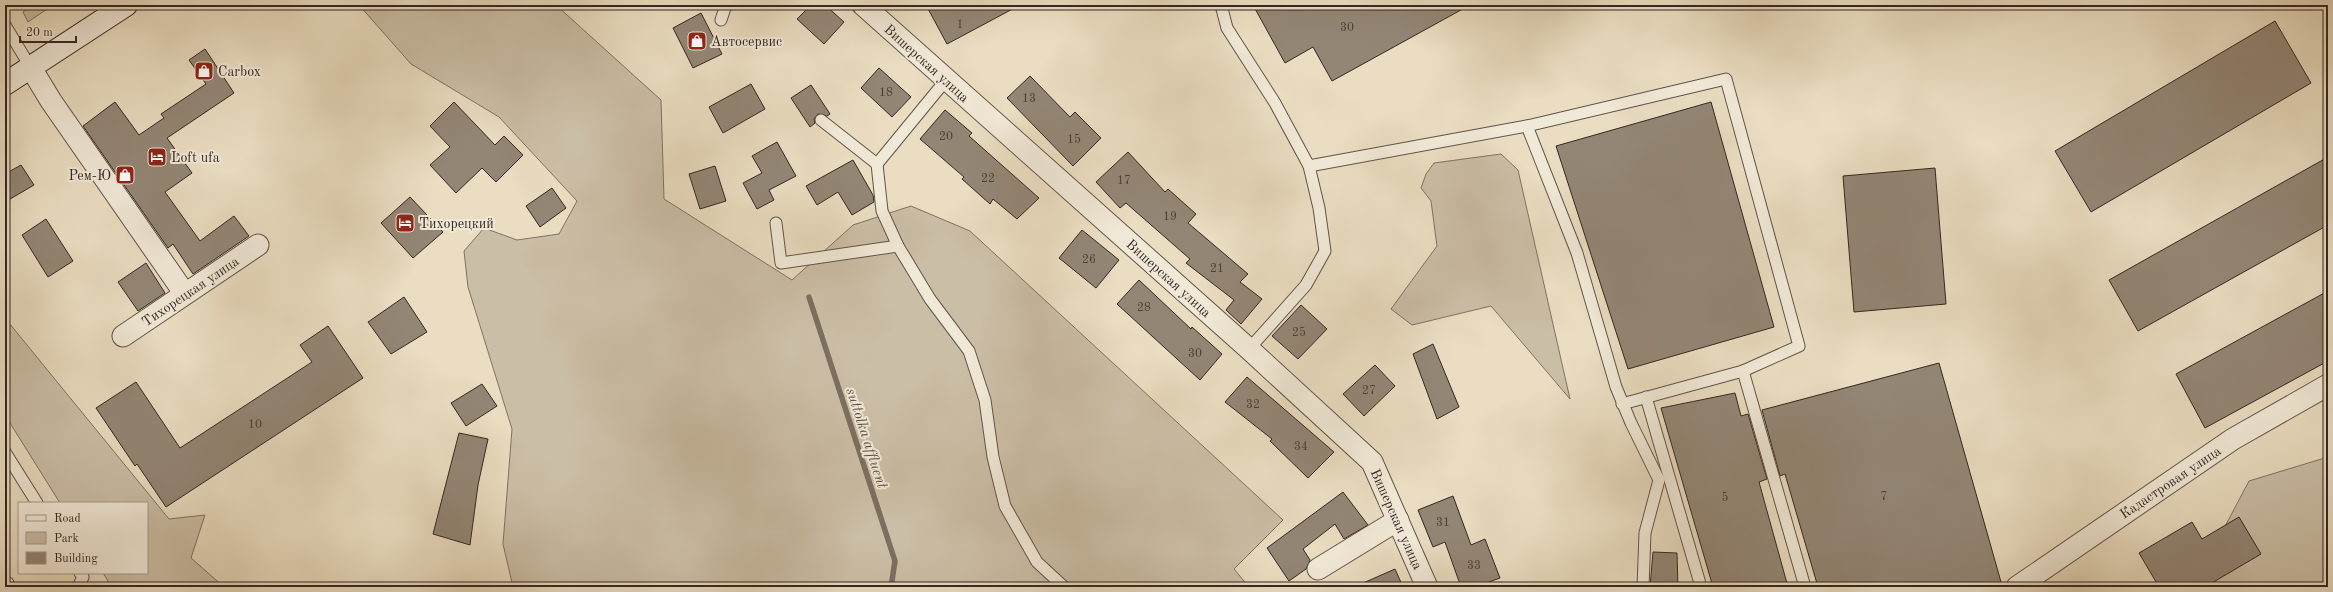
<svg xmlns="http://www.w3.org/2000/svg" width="2333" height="592" font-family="'Old Standard TT',serif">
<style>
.green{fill:#cbbea6;stroke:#807264}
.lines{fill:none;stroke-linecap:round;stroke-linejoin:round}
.stream{stroke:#7c6f61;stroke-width:5.5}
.building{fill:#938675;stroke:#342723}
.service-casing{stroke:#62544a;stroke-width:13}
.minor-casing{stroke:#62544a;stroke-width:23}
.secondary-casing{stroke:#342723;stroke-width:24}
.service{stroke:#f1e9d7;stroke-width:11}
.minor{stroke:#f1e9d7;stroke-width:21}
.secondary{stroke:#f1e9d7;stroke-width:22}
.labels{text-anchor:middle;stroke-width:4;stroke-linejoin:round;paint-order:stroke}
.number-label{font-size:12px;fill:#4c3f38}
.poi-label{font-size:14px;fill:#342723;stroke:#f1e9d7;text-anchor:start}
.street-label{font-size:14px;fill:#342723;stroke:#f1e9d7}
.water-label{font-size:15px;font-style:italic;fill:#584b42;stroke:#f1e9d7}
</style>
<rect width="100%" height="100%" fill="#eaddc1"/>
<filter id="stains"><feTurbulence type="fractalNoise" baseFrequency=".005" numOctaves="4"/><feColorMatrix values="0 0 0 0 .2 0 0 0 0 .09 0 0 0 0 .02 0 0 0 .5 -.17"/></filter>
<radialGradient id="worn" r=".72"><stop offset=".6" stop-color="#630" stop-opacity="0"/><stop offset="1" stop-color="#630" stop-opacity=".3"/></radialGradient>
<!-- green -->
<g class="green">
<polygon points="34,5 53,5 28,22 23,12"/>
<polygon points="359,5 556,5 661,100 664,199 792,280 853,225 911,206 970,231 1283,520 1234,569 1249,587 513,587 503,544 512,429 468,287 464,251 484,228 517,240 559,234 577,201 499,117 411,64"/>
<polygon points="1501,154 1518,170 1570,399 1491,306 1412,325 1391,309 1437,246 1431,201 1421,188 1426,174 1434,163"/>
<polygon points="5,318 169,519 205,515 191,558 224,587 107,587 108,581 103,573 147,573 147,503 60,503 5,415"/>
<polygon points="2328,457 2328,587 2197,587 2212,551 2249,481"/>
</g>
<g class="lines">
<!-- stream -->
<polyline class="stream" points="809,297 895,561 891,587"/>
</g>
<!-- building -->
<g class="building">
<polygon points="811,5 825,5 844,22 824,44 797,19"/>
<polygon points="926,5 1020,5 947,44"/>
<polygon points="1253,5 1470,5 1332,81 1313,47 1285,63"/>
<polygon points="701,13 722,54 693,68 673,28"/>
<polygon points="2275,21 2311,83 2091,212 2055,151"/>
<polygon points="205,49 234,93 167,138 192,173 165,192 200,241 234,216 249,236 193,274 173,244 168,248 83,126 115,102 139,135 164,118 161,114 206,84 189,60"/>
<polygon points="879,68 911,97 892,117 861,88"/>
<polygon points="1030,76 1070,117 1075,112 1101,138 1073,166 1007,98"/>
<polygon points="751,84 765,109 723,133 709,107"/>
<polygon points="811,85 830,114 827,116 818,114 814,119 815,123 810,127 791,98"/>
<polygon points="454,102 495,145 504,136 523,155 496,182 482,168 456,193 430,165 450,147 430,126"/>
<polygon points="1711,102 1774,327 1628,369 1556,146"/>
<polygon points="945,110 972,133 969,136 1039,198 1017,219 993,199 990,204 962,179 964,177 920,139"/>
<polygon points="777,142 796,176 769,190 774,200 757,209 743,183 762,173 752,156"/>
<polygon points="1128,152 1165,192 1168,189 1196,214 1188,223 1248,274 1240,282 1262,299 1241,324 1226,310 1234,300 1186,263 1190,259 1126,203 1120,208 1096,182"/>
<polygon points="2328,157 2328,225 2138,331 2109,280"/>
<polygon points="853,160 873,195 874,202 852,215 838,192 817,205 806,186"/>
<polygon points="21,165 34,185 5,202 5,174"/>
<polygon points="715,166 726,201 700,209 689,174"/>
<polygon points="1935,168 1946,304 1854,312 1843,176"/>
<polygon points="552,188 566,208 540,227 526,206"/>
<polygon points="410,197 443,232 413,258 381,223"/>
<polygon points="46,219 73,261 48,277 22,235"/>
<polygon points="1082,230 1119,260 1096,288 1059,258"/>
<polygon points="146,263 165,293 138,311 118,282"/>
<polygon points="1139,280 1191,329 1192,327 1222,354 1200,380 1117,304"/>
<polygon points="2328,291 2328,361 2205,428 2176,374"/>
<polygon points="404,297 427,332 391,354 368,322"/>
<polygon points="1301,305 1327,329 1298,359 1272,336"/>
<polygon points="328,326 363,378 166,507 137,464 135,466 96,408 136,382 180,448 312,362 300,345"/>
<polygon points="1433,344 1459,407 1437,419 1413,354"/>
<polygon points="1939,363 2001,582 1984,587 1818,587 1785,474 1780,476 1762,410"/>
<polygon points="1375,365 1395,386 1364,416 1343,394"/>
<polygon points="1247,377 1334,452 1308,478 1270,441 1272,439 1225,402"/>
<polygon points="482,384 497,406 466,426 451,403"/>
<polygon points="1735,393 1741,416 1748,414 1767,479 1759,482 1788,587 1713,587 1661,408"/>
<polygon points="459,433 488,439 478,485 470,545 433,534"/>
<polygon points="1343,492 1368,525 1344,539 1335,524 1303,549 1310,560 1306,569 1289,581 1267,548"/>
<polygon points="1453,496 1471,545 1485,539 1500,578 1475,587 1461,587 1445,542 1433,547 1418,510"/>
<polygon points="2239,517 2261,554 2205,587 2159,587 2139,553 2192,522 2202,539"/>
<polygon points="1653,552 1677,553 1678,587 1650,587"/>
<polygon points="1395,569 1403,587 1354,587"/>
</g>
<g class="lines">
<!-- service casing -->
<g class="service-casing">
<g id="service">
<polyline points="1221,5 1227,28 1275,103 1309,166 1527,126 1577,253 1616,387 1631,423 1659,480 1645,533 1643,587"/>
<polyline points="721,20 726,5"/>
<polyline points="5,25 31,68"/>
<polyline points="821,120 877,164 946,80"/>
<polyline points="1527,126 1726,79 1799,346 1743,371"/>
<polyline points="877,164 882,211 898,246 930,299 969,351 985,400 993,457 1005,506 1037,562 1064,587"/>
<polyline points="776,223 781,263 898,246"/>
<polyline points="1249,349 1306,285 1325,251 1319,208 1309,166"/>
<polyline points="1646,397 1701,587"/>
<polyline points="1622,404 1743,371 1805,587"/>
<polyline points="5,452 37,503"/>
<polyline points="5,582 8,583"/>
<polyline points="78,587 83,577 80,573"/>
</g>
</g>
<!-- minor casing -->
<g class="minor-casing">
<g id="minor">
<polyline points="863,5 1249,349 1372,462 1427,587"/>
<polyline points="31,68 51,101 185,294"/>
<polyline points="123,336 258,245"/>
<polyline points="1318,569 1398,520"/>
<polyline points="2017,587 2233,439 2328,385"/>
</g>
</g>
<!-- secondary casing -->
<g class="secondary-casing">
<polyline id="secondary" points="5,84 126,5"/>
</g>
<!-- service -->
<use href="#service" class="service"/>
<!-- minor -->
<use href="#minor" class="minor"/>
<!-- secondary -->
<use href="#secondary" class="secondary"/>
</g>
<!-- icons -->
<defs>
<g id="shop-square" transform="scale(1)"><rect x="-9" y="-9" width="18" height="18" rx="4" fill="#8f2418" stroke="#f1e9d7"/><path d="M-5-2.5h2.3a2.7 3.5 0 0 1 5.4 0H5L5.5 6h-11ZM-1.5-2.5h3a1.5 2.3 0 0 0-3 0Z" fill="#fff"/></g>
<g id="hotel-square" transform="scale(1)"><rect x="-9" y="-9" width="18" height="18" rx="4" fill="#8f2418" stroke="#f1e9d7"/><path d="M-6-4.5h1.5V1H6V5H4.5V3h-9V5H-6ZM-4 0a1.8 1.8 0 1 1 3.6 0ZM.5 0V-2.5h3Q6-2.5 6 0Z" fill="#fff"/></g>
</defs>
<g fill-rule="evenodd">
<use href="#shop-square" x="697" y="41"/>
<use href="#shop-square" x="204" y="71"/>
<use href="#hotel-square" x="157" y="157"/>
<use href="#shop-square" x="125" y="175"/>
<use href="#hotel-square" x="405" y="223"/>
</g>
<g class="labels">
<!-- number labels -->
<g class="number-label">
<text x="960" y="28">1</text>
<text x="1347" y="31">30</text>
<text x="886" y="96">18</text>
<text x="1029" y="102">13</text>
<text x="946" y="140">20</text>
<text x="1074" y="143">15</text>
<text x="988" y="182">22</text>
<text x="1124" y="184">17</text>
<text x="1170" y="220">19</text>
<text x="1089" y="263">26</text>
<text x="1217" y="272">21</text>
<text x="1144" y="311">28</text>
<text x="1299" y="336">25</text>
<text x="1195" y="357">30</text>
<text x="1369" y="394">27</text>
<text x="1253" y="408">32</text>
<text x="255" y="428">10</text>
<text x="1301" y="450">34</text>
<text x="1884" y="500">7</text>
<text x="1725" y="501">5</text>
<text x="1443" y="526">31</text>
<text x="1474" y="569">33</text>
</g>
<!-- poi labels -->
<g class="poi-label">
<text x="711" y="46">Автосервис</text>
<text x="218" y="76">Carbox</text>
<text x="171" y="162">Loft ufa</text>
<text x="111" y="180" text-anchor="end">Рем-Ю</text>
<text x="419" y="228">Тихорецкий</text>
</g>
<!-- street labels -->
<g class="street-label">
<text transform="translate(927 63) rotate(42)" y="5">Вишерская улица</text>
<text transform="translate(1169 278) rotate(42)" y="5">Вишерская улица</text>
<text transform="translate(190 291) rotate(-34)" y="5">Тихорецкая улица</text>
<text transform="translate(2170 482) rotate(-34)" y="5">Кадастровая улица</text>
<text transform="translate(1397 519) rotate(66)" y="5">Вишерская улица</text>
</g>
<!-- water labels -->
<g class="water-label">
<text transform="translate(867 438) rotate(72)" y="5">suttolka affluent</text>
</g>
</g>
<!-- margin -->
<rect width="2333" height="592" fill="none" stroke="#eaddc1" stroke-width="20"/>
<rect x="6" y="6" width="2321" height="580" fill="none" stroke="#342723" stroke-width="2"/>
<rect x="10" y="10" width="2313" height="572" fill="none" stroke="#342723"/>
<!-- legend -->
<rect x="18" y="502" width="130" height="72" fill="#f1e9d7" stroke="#a59b8f"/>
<rect x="26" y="515" width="20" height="6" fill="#f1e9d7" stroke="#a59b8f"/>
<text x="54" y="522" font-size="12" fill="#342723">Road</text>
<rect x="26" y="532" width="20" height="12" fill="#cbbea6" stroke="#a59b8f"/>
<text x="54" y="542" font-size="12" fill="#342723">Park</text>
<rect x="26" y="552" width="20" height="12" fill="#938675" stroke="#a59b8f"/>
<text x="54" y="562" font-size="12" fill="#342723">Building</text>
<!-- scale -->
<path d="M20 36v6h56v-6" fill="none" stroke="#342723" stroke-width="2"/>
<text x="26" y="36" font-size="12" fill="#342723" stroke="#f1e9d7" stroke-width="3" paint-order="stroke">20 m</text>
<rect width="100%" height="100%" filter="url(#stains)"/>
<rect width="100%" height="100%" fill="url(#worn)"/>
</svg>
